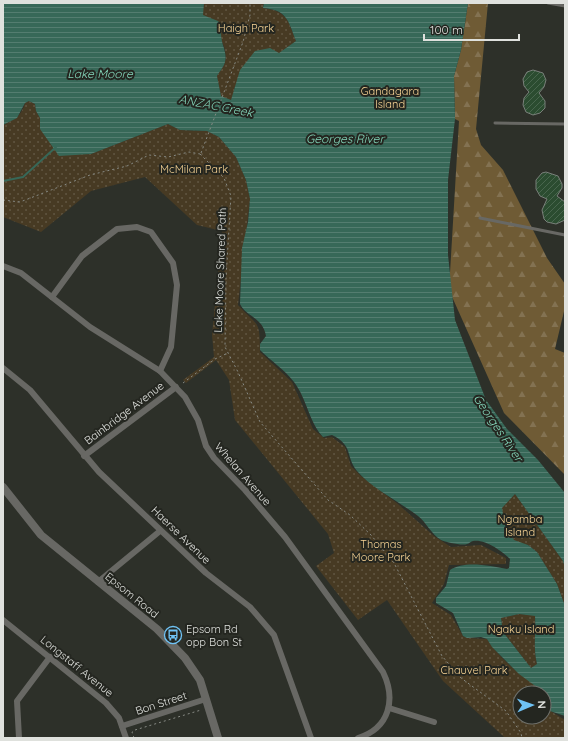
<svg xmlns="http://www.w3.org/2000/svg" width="568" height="741" font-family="Quicksand,sans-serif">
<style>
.forest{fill:url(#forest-firs)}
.park{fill:url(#park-dots)}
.water{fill:url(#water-rules);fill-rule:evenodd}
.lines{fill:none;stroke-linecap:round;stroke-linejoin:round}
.stream{stroke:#376858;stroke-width:2}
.building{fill:url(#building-hatch);stroke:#79807a}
.path{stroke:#888b85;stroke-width:1;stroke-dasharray:2 3;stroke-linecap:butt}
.service{stroke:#686864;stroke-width:3}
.minor{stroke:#686864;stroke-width:6}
.tertiary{stroke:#686864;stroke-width:8}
.labels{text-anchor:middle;stroke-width:4;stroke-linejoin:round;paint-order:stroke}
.park-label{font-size:11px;fill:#f8d495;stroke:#242620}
.street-label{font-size:11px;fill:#dfe1dd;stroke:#242620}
.poi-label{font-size:11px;fill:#dfe1dd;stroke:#242620;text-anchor:start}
.water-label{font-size:12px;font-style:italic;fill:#84d6ba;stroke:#242620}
</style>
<defs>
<pattern id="forest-firs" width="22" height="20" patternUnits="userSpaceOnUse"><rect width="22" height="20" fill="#6f5b35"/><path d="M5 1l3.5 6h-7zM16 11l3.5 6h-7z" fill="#837252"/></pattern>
<pattern id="park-dots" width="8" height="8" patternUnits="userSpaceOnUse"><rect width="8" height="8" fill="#473a23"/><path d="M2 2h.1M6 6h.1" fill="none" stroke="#615642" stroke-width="1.8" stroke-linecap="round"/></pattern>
<pattern id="water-rules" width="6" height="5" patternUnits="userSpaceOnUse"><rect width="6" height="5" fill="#376858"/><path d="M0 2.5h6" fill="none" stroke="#547d70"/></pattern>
<pattern id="building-hatch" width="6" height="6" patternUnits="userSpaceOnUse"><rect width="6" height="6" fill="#2b4c30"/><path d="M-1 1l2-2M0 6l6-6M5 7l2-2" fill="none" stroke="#49664e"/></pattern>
</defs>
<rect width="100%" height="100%" fill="#2d3029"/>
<!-- forest -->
<polygon class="forest" points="468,3 488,3 476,129 481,145 503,170 547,258 565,284 565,307 555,349 565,353 565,475 504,413 449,290 459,121 455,119 454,76 461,50"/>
<!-- park -->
<g class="park">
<path d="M204 3H264L263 8C287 11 288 20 296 41L234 88V95L231 100 221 97 217 76C219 72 224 67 225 62 229 44 213 27 202 15Z"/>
<path d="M29 101 35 104 36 111 40 118V129L91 154 168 124 180 130 207 131 219 137 236 157 246 180 250 199 238 305C258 327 260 319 260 352L292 382 313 429 324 438 332 437 345 447 351 466 361 476 398 504 434 536 451 547 481 545 506 558V564L449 565 444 584 432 603 451 615 463 636 467 638 487 639C495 652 508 664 520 674 527 680 537 684 540 693H520V717H544V707L565 720V738H502L504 737 443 681 387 600 358 620 316 566 334 553 328 534 235 420 229 380 216 360 186 383 183 380 214 357 212 335 222 231 197 225 145 177 91 191 41 232 3 217V125C16 119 21 116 25 103Z"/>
<polygon points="515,494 563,561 565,568 565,606 557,584 537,552 528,545 514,541 505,525 501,508"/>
<path d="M519 614 535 615C536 632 533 648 537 665L531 668 503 632 501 618Z"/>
</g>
<!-- water -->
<path class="water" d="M3 3H204L203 15 218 21 222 26C218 42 228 50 225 62 224 67 219 72 217 76L221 96 231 100 240 70 255 51 270 48 279 53 296 41C288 20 287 10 263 8L264 3H468L461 50 454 76 455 119 448 180V255L455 320 486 400 507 429 538 460 565 493V568L563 561 515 494 502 508 505 525 514 540 528 545 537 552 557 584 565 606V716L544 709V693H540L538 688 519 674 492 647 487 639 481 637 467 638 463 636 453 613 436 603V598L446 586 450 570C465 560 490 566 507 569L509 568 510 559C502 551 485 539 473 541 471 541 469 544 467 544 462 546 446 542 441 540 432 535 426 522 418 516 401 503 370 487 357 471 345 456 354 446 332 435L323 437C309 422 307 399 294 382 285 370 271 361 260 350V344L266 336C263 317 246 317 240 304L242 248 248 222 250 199 246 180 236 157 219 137 207 131 180 130 168 124 91 154 59 156 40 129V118L36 111 35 104 29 101 25 103 17 118 3 125ZM519 614 535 616C536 632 533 648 537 664L531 668 503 632 501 618Z"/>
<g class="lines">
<!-- stream -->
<polyline class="stream" points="3,181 23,177 56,147"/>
</g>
<!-- building -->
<g class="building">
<polygon points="533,70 543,73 546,80 544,87 539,93 545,101 545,108 540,113 533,115 526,112 523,105 524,98 529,92 524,86 523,79 527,72"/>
<polygon points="546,172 558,176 562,184 562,188 557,196 565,202 565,220 556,224 547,222 544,219 542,210 547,199 540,196 536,189 536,180 542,173"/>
</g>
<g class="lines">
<!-- path -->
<g class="path">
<polyline points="201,153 243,42 250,15 250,3"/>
<polyline points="200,154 224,178 231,196 226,278 225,347 238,372 260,422 328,500 350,515 371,535 394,563 442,656 461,678 506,711 521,733 522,738"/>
<polyline points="3,200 20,202 90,175 127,166 149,155 168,157 189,152 200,154"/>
<polyline points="183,383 215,359 228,353"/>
<polyline points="134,738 132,732 135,730 201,710"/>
</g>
<!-- service -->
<g class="service">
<polyline points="548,3 565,6"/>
<polyline points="495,123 565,124"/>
<polyline points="480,218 565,235"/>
</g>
<!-- minor -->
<g class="minor">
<path d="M3 266 21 273 90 327 160 371 185 397 198 420 206 446 214 458 245 490 285 537 383 672C396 699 390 728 358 738"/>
<polyline points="52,297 82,256 117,229 137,227 151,232 173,263 177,285 171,347 160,371"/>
<polyline points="3,368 30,390 99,472 206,573 250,607 274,635 311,738"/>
<polyline points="84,456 176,387"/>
<polyline points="98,582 160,531"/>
<polyline points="3,620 106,703 119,718 126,738"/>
<polyline points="389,708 434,722"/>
<polyline points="122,726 206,699"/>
<polyline points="19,738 17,701 50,657"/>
</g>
<!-- tertiary -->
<polyline class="tertiary" points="3,487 41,535 157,629 185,658 200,680 218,738"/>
</g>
<!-- icons -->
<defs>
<g id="bus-ring" transform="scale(0.9)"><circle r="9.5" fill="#242620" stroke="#6fc2f4" stroke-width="1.5"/><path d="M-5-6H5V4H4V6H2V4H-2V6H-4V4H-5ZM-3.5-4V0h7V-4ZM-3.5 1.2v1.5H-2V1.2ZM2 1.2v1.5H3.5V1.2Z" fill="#6fc2f4"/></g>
</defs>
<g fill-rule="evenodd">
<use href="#bus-ring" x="173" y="635"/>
</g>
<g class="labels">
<!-- park labels -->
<g class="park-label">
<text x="246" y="32">Haigh Park</text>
<text x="390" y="95">Gandagara<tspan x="390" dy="13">Island</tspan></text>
<text x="194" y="173">McMilan Park</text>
<text x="520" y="523">Ngamba<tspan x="520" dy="13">Island</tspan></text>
<text x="381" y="548">Thomas<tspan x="381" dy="13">Moore Park</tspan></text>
<text x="521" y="633">Ngaku Island</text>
<text x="474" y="674">Chauvel Park</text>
</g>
<!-- street labels -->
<g class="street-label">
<text transform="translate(220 270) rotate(-88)" y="4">Lake Moore Shared Path</text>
<text transform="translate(124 413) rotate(-37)" y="4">Bainbridge Avenue</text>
<text transform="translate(243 474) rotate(49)" y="4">Whelan Avenue</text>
<text transform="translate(181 535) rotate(44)" y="4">Haerse Avenue</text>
<text transform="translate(132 595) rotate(39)" y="4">Epsom Road</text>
<text transform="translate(77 666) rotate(39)" y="4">Longstaff Avenue</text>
<text transform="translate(161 703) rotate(-18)" y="4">Bon Street</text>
</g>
<!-- poi labels -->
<g class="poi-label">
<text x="186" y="633">Epsom Rd<tspan x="186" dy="13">opp Bon St</tspan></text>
</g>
<!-- water labels -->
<g class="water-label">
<text x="100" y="78">Lake Moore</text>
<text transform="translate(216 106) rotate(11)" y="4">ANZAC Creek</text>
<text x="345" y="143">Georges River</text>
<text transform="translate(498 428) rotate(56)" y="4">Georges River</text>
</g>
</g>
<!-- border -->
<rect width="568" height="741" fill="none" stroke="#dfe1dd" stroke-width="8"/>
<!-- north arrow -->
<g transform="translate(532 705) rotate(88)"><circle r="19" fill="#242620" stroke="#6f716c"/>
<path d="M0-3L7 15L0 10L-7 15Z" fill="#6fc2f4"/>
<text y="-6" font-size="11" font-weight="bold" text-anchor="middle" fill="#dfe1dd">N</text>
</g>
<!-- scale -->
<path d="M424 34v6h95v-6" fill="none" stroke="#dfe1dd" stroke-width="2"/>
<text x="430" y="34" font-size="12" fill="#dfe1dd" stroke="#242620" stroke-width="3" paint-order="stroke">100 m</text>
</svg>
